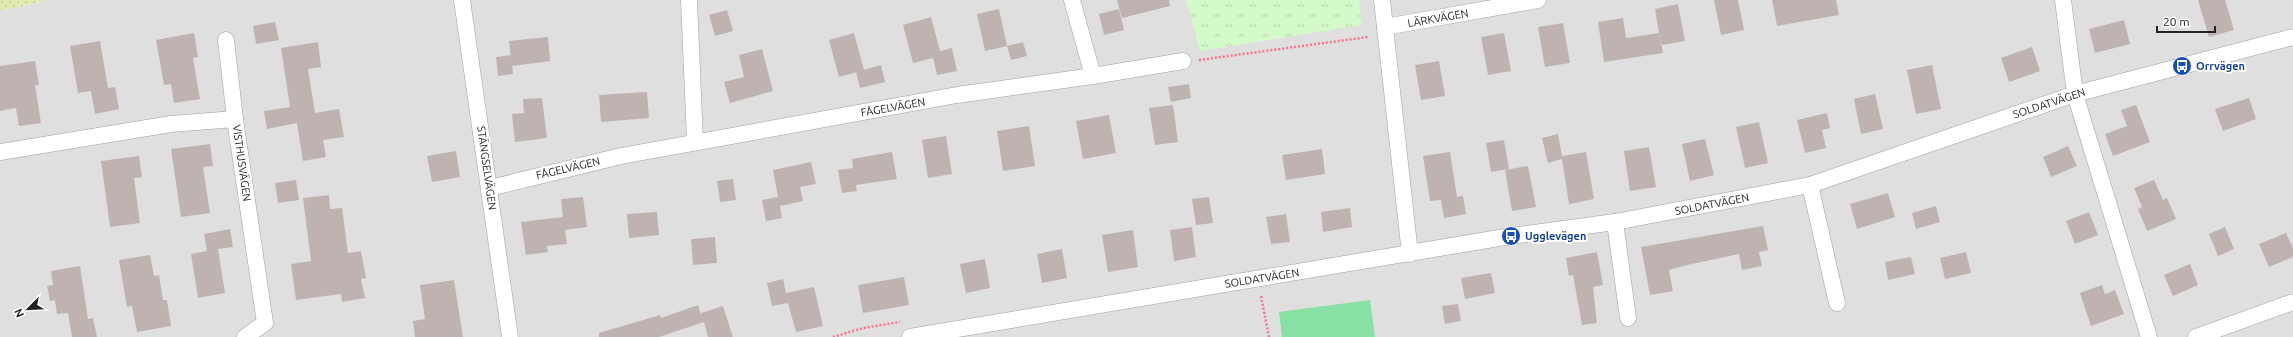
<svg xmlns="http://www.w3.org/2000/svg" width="2293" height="337" font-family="Ubuntu,sans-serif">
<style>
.residential{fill:#e0dfdf}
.grass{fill:url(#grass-dots)}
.park{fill:url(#park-tufts)}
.pitch{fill:#87e0a4}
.building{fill:#bfb3b2}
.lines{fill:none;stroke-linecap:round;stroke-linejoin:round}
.street-casing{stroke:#9f9f9f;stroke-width:17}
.path{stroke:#fb718c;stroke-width:2.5;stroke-dasharray:2 2;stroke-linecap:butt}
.street{stroke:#fff;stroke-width:16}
.labels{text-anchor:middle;stroke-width:4;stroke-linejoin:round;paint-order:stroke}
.street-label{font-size:11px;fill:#222;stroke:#fff}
.transit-label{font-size:11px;font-weight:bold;fill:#164399;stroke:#fff;text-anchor:start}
</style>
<defs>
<pattern id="grass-dots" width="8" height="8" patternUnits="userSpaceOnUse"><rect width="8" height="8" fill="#dfebb0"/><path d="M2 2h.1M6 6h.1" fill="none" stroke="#bfc997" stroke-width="1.8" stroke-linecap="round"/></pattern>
<pattern id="park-tufts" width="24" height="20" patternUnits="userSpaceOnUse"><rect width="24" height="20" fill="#d3fac8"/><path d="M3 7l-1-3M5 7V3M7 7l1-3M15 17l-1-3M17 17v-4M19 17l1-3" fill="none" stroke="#b5d6ac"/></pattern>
</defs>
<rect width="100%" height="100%" fill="#f2ece9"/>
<!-- residential -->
<polygon class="residential" points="49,0 2293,0 2293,337 0,337 0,11"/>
<!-- grass -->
<polygon class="grass" points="0,0 49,0 0,11"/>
<!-- park -->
<polygon class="park" points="1186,0 1359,0 1362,25 1200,51"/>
<!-- pitch -->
<polygon class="pitch" points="1370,300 1375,337 1282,337 1279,312"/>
<!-- building -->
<g class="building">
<polygon points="1117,0 1169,0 1170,6 1122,18"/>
<polygon points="1714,0 1738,0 1744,30 1721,35"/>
<polygon points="1772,0 1836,0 1839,15 1777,26"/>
<polygon points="2198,0 2225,0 2234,30 2209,37"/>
<polygon points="1678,4 1685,41 1662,45 1659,33 1663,53 1604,62 1598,22 1623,18 1626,38 1659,33 1655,9"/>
<polygon points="999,9 1007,46 985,51 977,14"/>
<polygon points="1119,9 1124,30 1104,35 1099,14"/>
<polygon points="727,10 733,31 715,36 709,15"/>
<polygon points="931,17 940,51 952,48 957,71 937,75 933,58 913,63 903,25"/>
<polygon points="2124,20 2130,44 2095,53 2089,29"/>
<polygon points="275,22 279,40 256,44 253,26"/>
<polygon points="1563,23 1570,63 1545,67 1538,27"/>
<polygon points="194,33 198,57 193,58 200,99 174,103 171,84 164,85 156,40"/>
<polygon points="854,33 864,70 839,77 829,40"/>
<polygon points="1504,33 1511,71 1488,75 1481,37"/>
<polygon points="548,37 550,61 512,66 509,41"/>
<polygon points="100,41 108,88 115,87 119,109 95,114 91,91 78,93 70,46"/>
<polygon points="318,42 321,67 308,69 315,113 339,109 344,137 323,140 326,157 303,161 297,123 267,129 264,111 290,107 281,48"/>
<polygon points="1023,42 1027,56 1011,60 1007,46"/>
<polygon points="2032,47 2040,71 2009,82 2001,58"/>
<polygon points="762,49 773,91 730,103 724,82 744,77 739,55"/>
<polygon points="511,55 513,74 498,76 496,57"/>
<polygon points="35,61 39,85 35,85 41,123 19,126 16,108 0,111 0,66"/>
<polygon points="1439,61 1445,96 1421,100 1415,65"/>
<polygon points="881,65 885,82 860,88 856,72"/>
<polygon points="1932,65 1941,109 1916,114 1907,70"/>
<polygon points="1189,84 1191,98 1171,102 1168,87"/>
<polygon points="647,92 649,118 601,122 599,95"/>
<polygon points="1875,94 1883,129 1861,134 1854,99"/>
<polygon points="542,98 547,138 515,142 512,114 524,113 523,99"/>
<polygon points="2249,98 2256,119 2223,131 2215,109"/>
<polygon points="1173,105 1178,142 1155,145 1149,108"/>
<polygon points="2136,105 2150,142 2113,156 2105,134 2127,126 2121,110"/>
<polygon points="1827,113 1830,128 1822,130 1826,148 1805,153 1797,120"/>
<polygon points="1109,115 1116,153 1083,159 1076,121"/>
<polygon points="1759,122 1768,163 1745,168 1736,127"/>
<polygon points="1029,126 1035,166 1003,171 997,131"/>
<polygon points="1558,134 1562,156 1586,152 1594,199 1569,204 1562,159 1548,163 1542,138"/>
<polygon points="946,136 952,174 928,178 922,140"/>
<polygon points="1705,139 1714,175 1690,181 1682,144"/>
<polygon points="1504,140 1509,169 1491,172 1486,143"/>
<polygon points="210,144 213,166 203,167 210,213 181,217 171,149"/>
<polygon points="2068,146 2077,166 2051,177 2043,157"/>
<polygon points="1649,147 1656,187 1630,191 1624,151"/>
<polygon points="1322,149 1325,174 1286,180 1282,155"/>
<polygon points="456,151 460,177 432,182 427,156"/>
<polygon points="892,152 897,179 856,185 857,191 842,193 838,170 853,168 852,159"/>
<polygon points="1450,152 1457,197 1463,196 1466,214 1444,218 1441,200 1430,201 1423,156"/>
<polygon points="139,156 142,177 134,178 140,223 110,227 101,161"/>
<polygon points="811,162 816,184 800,187 803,201 780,206 782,218 766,221 762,200 778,197 773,170"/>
<polygon points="1528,166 1536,207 1512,211 1505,170"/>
<polygon points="733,179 736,200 720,202 717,181"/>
<polygon points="296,180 299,200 278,203 275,183"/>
<polygon points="2154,180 2163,200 2167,198 2176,219 2147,231 2138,209 2142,207 2134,188"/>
<polygon points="1888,193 1895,217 1857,229 1850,204"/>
<polygon points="329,195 330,209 342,208 348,253 361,251 366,278 361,279 365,298 342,302 341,294 296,300 291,264 311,261 303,198"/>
<polygon points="583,197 587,227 565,230 567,244 547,246 548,252 526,255 521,222 563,217 561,199"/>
<polygon points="1209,197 1213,223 1196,225 1192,199"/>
<polygon points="1936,206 1940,222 1916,229 1912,213"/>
<polygon points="1350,208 1352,227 1323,232 1321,212"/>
<polygon points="657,212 659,235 629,238 627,214"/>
<polygon points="2089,212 2098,235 2075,244 2066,221"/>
<polygon points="1286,214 1290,242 1271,244 1266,217"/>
<polygon points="1763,226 1768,250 1759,252 1762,266 1742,270 1739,254 1687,265 1669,270 1673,291 1650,295 1641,247"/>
<polygon points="1192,227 1196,257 1174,261 1170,230"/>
<polygon points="2225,227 2234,249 2218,256 2209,234"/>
<polygon points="230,229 233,247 218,249 225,293 198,298 191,254 207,251 204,234"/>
<polygon points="1133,230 1138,267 1108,272 1102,235"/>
<polygon points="2286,233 2293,248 2293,257 2269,267 2259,244"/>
<polygon points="715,237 717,263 693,265 691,239"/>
<polygon points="1062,249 1067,278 1042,283 1037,254"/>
<polygon points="1597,252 1603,285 1593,287 1597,323 1582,325 1573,275 1569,276 1566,258"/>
<polygon points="1966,252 1971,273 1945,279 1940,258"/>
<polygon points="150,255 154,276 159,275 163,300 167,300 171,326 137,332 132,306 127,307 119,260"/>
<polygon points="1911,257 1915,274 1888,280 1885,262"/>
<polygon points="985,259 990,288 966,293 960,264"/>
<polygon points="2190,264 2198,285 2173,296 2164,275"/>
<polygon points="80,266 88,319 93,318 97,337 72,337 68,313 57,314 55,300 50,301 47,286 53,285 51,271"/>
<polygon points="1491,273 1495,293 1465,299 1461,278"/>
<polygon points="904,277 909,305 863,313 858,285"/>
<polygon points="783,279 786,293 814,287 823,326 796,332 788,303 772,306 767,283"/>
<polygon points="454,280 463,337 415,337 413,321 425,319 420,285"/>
<polygon points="2102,285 2105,294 2115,290 2124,314 2091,326 2080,293"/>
<polygon points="1458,304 1461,321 1445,324 1442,306"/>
<polygon points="698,305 701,315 701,313 723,306 733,337 708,337 704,322 659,337 599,337 599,333 660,315 661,318"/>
</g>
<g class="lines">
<!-- street casing -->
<g class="street-casing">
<g id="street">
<polyline points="462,0 510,337"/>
<polyline points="689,0 695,142"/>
<polyline points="1072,0 1093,76"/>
<polyline points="1382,0 1410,254"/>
<polyline points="2063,0 2075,94 2149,337"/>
<polyline points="1385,27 1538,0"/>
<polyline points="226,40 235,119"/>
<polyline points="0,152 171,124 235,119 265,323 245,337"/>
<polyline points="1810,185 1837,303"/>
<polyline points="490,188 621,156 957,95 1093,76 1183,61"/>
<polyline points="1615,222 1628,318"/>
<polyline points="910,337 1511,236 1615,222 1810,185 2075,94 2293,37"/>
<polyline points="2196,337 2293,302"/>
</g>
</g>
<!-- path -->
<g class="path">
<polyline points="1199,60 1368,37"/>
<polyline points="1261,296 1269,337"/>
<polyline points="833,337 863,328 900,322"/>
</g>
<!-- street -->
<use href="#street" class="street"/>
</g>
<!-- icons -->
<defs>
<g id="bus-disc" transform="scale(1)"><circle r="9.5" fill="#1a4fb4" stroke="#fff"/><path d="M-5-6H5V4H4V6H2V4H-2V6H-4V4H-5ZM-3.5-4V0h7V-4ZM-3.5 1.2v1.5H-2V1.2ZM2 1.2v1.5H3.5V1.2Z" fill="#fff"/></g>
</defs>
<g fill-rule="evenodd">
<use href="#bus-disc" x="2182" y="66"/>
<use href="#bus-disc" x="1511" y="236"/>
</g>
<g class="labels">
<!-- street labels -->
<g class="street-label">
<text transform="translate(1438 18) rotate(-10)" y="4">LÄRKVÄGEN</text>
<text transform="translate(2049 103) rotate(-18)" y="4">SOLDATVÄGEN</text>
<text transform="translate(893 107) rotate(-10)" y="4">FÅGELVÄGEN</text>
<text transform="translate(242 163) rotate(82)" y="4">VISTHUSVÄGEN</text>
<text transform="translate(487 168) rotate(82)" y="4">STÄNGSELVÄGEN</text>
<text transform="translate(568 168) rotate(-13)" y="4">FÅGELVÄGEN</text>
<text transform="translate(1712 204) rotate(-11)" y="4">SOLDATVÄGEN</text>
<text transform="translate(1262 278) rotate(-9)" y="4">SOLDATVÄGEN</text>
</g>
<!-- transit labels -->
<g class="transit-label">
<text x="2196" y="70">Orrvägen</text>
<text x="1525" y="240">Ugglevägen</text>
</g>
</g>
<!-- north arrow -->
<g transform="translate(28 309) rotate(246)" stroke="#ffffff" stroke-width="3" paint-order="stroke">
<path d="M0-3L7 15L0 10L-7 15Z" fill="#222222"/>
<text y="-6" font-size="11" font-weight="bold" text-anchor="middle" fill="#222222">N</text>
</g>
<!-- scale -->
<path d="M2157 26v6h58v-6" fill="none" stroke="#222222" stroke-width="2"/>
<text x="2163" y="26" font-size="12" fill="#222222" stroke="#ffffff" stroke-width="3" paint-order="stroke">20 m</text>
</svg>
